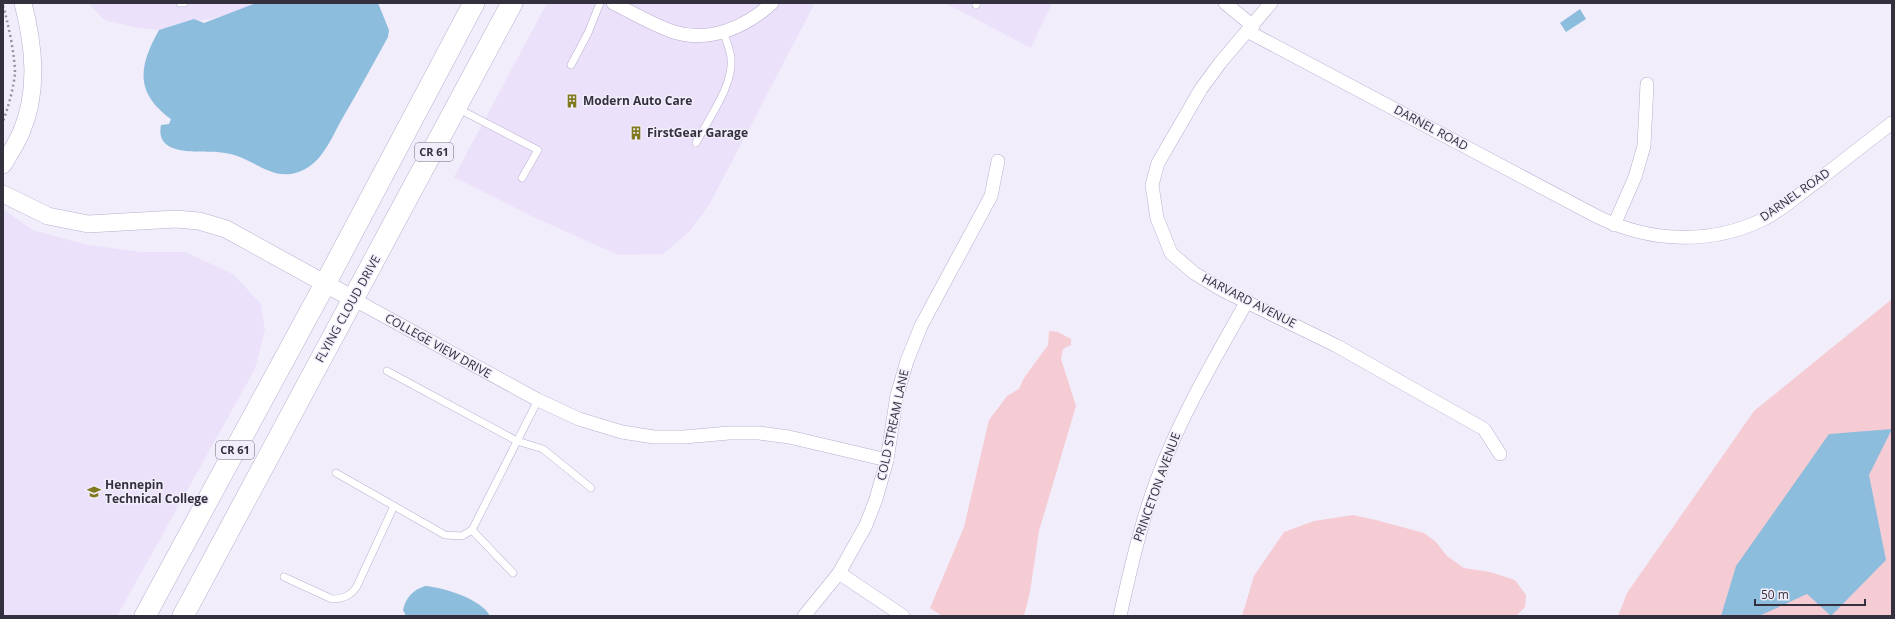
<svg xmlns="http://www.w3.org/2000/svg" width="1895" height="619" font-family="'Open Sans',sans-serif">
<style>
.built{fill:#ebe1fb}
.green{fill:#f5ccd3}
.water{fill:#8dbddd}
.lines{fill:none;stroke-linecap:round;stroke-linejoin:round}
.service-casing{stroke:#baadcf;stroke-width:8}
.minor-casing{stroke:#baadcf;stroke-width:14}
.tertiary-casing{stroke:#baadcf;stroke-width:18}
.primary-casing{stroke:#baadcf;stroke-width:22}
.path{stroke:#96919f;stroke-width:2.5;stroke-dasharray:2 3;stroke-linecap:butt}
.service{stroke:#fff;stroke-width:7}
.minor{stroke:#fff;stroke-width:13}
.tertiary{stroke:#fff;stroke-width:17}
.primary{stroke:#fff;stroke-width:21}
.labels{text-anchor:middle;stroke-width:3;stroke-linejoin:round;paint-order:stroke}
.shield{fill:#f2edfb;stroke:#6e6977;stroke-width:1}
.shield-label{font-size:11px;font-weight:bold;fill:#35303e}
.poi-label{font-size:12px;font-weight:bold;fill:#35303e;stroke:#f2edfb;text-anchor:start}
.street-label{font-size:12px;fill:#35303e;stroke:#f2edfb}
</style>
<rect width="100%" height="100%" fill="#f2edfb"/>
<!-- built -->
<g class="built">
<polygon points="88,3 330,3 226,15 159,30 134,27 104,20"/>
<polygon points="547,3 815,3 709,205 689,232 663,254 618,255 529,215 454,177"/>
<polygon points="945,3 1052,3 1031,48"/>
<polygon points="3,209 33,230 88,245 142,252 185,252 233,274 261,304 265,330 255,369 117,616 3,616"/>
</g>
<!-- green -->
<g class="green">
<polygon points="1892,299 1892,616 1618,616 1627,593 1754,411"/>
<polygon points="1049,331 1058,332 1071,339 1071,345 1063,349 1061,359 1076,406 1039,531 1030,592 1024,616 942,616 930,608 964,527 989,420 1007,396 1019,389 1024,378 1048,345"/>
<polygon points="1353,515 1376,520 1424,533 1436,542 1447,556 1464,568 1490,572 1515,580 1526,595 1525,607 1516,616 1242,616 1254,576 1284,532 1314,521"/>
</g>
<!-- water -->
<g class="water">
<path d="M256 3H378L389 30 388 37C373 64 358 92 342 119 333 135 324 158 307 168 275 187 255 157 225 153 206 149 154 160 161 125L169 124 171 119C134 92 139 66 159 30L194 19 204 23Z"/>
<polygon points="1580,9 1586,19 1566,32 1560,23"/>
<polygon points="1892,429 1869,475 1886,560 1831,616 1807,594 1759,616 1721,616 1736,566 1829,434"/>
<path d="M425 586C443 587 481 599 490 616H406L403 610C406 597 413 590 425 586Z"/>
</g>
<g class="lines">
<!-- service casing -->
<g class="service-casing">
<g id="service">
<polyline points="180,3 184,3"/>
<polyline points="976,5 977,3"/>
<polyline points="571,65 588,33 600,3"/>
<polyline points="457,108 538,150 522,178"/>
<path d="M696 143C708 119 734 85 731 58 730 49 726 40 723 31"/>
<polyline points="387,371 517,441 543,449 591,488"/>
<polyline points="336,473 445,535 462,536 472,530 538,400"/>
<polyline points="472,530 513,573"/>
<path d="M284 577 332 599C343 599 351 596 357 586L394 506"/>
</g>
</g>
<!-- minor casing -->
<g class="minor-casing">
<g id="minor">
<path d="M613 3C633 13 653 25 674 32 710 43 746 27 772 3"/>
<polyline points="1225,3 1253,26"/>
<polyline points="1271,3 1220,63 1201,89 1158,163 1152,185 1157,218 1171,253 1194,273 1224,291 1337,346 1484,429 1500,454"/>
<path d="M1247 31 1598 217C1650 242 1709 245 1762 220 1781 211 1798 195 1815 183 1840 163 1866 143 1892 123"/>
<polyline points="1614,225 1635,177 1644,146 1647,84"/>
<polyline points="353,299 538,400 579,419 622,432 654,437 684,437 729,433 759,433 789,437 887,460"/>
<polyline points="839,573 903,616"/>
<polyline points="804,616 839,573 866,525 876,499 887,460 897,395 907,361 921,326 991,196 998,161"/>
<path d="M1120 616C1132 561 1146 501 1169 450 1191 398 1220 350 1247 301"/>
</g>
</g>
<!-- tertiary casing -->
<g class="tertiary-casing">
<g id="tertiary">
<path d="M3 165C9 155 16 144 21 133 39 91 34 46 23 3"/>
<polyline points="3,194 48,216 88,224 176,219 199,221 226,229 353,299"/>
</g>
</g>
<!-- primary casing -->
<g class="primary-casing">
<g id="primary">
<polyline points="145,616 325,284 474,3"/>
<polyline points="183,616 512,3"/>
</g>
</g>
<!-- path -->
<path class="path" d="M3 6C8 21 15 57 15 73 14 86 8 109 3 121"/>
<!-- service -->
<use href="#service" class="service"/>
<!-- minor -->
<use href="#minor" class="minor"/>
<!-- tertiary -->
<use href="#tertiary" class="tertiary"/>
<!-- primary -->
<use href="#primary" class="primary"/>
</g>
<!-- icons -->
<defs>
<g id="building-bare" transform="scale(1.08)"><path d="M-4-6H4V6H1V3H-1V6H-4ZM-2.5-4.3h1.7v1.8h-1.7ZM.8-4.3h1.7v1.8H.8ZM-2.5-1h1.7V.8h-1.7ZM.8-1h1.7V.8H.8Z" fill="#81791f" stroke="#f2edfb" stroke-width="2.5" paint-order="stroke"/></g>
<g id="university-bare" transform="scale(1.08)"><path d="M0-5L7-2L0 1L-7-2ZM-4 1L0 2.5L4 1V4Q0 6-4 4Z" fill="#81791f" stroke="#f2edfb" stroke-width="2.5" paint-order="stroke"/></g>
</defs>
<g fill-rule="evenodd">
<use href="#building-bare" x="572" y="101"/>
<use href="#building-bare" x="636" y="133"/>
<use href="#university-bare" x="94" y="492"/>
</g>
<g class="labels">
<!-- shield labels -->
<g class="shield">
<rect x="415" y="143" width="38" height="18" rx="3"/>
<rect x="216" y="441" width="38" height="18" rx="3"/>
</g>
<g class="shield-label">
<text x="434" y="156">CR 61</text>
<text x="235" y="454">CR 61</text>
</g>
<!-- poi labels -->
<g class="poi-label">
<text x="583" y="105">Modern Auto Care</text>
<text x="647" y="137">FirstGear Garage</text>
<text x="105" y="489">Hennepin<tspan x="105" dy="14">Technical College</tspan></text>
</g>
<!-- street labels -->
<g class="street-label">
<text transform="translate(1431 128) rotate(28)" y="4">DARNEL ROAD</text>
<text transform="translate(1795 195) rotate(-35)" y="4">DARNEL ROAD</text>
<text transform="translate(1249 301) rotate(27)" y="4">HARVARD AVENUE</text>
<text transform="translate(348 309) rotate(-61)" y="4">FLYING CLOUD DRIVE</text>
<text transform="translate(438 346) rotate(29)" y="4">COLLEGE VIEW DRIVE</text>
<text transform="translate(893 425) rotate(-78)" y="4">COLD STREAM LANE</text>
<text transform="translate(1157 487) rotate(-70)" y="4">PRINCETON AVENUE</text>
</g>
</g>
<!-- border -->
<rect width="1895" height="619" fill="none" stroke="#35303e" stroke-width="8"/>
<!-- scale -->
<path d="M1755 599v6h110v-6" fill="none" stroke="#35303e" stroke-width="2"/>
<text x="1761" y="599" font-size="12" fill="#35303e" stroke="#f2edfb" stroke-width="3" paint-order="stroke">50 m</text>
</svg>
